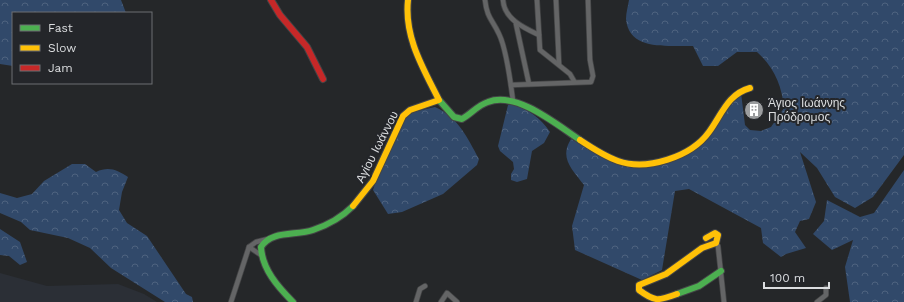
<svg xmlns="http://www.w3.org/2000/svg" width="904" height="302" font-family="'Work Sans',sans-serif">
<style>
.built{fill:#2b2f36}
.forest{fill:url(#forest-crowns)}
.lines{fill:none;stroke-linecap:round;stroke-linejoin:round}
.street-casing{stroke:#444546;stroke-width:6}
.fast-casing{stroke:#444546;stroke-width:8}
.slow-casing{stroke:#444546;stroke-width:8}
.jam-casing{stroke:#444546;stroke-width:8}
.street{stroke:#646566;stroke-width:4.5}
.fast{stroke:#4caf50;stroke-width:6}
.slow{stroke:#ffc107;stroke-width:6}
.jam{stroke:#c62828;stroke-width:6}
.labels{text-anchor:middle;stroke-width:4;stroke-linejoin:round;paint-order:stroke}
.poi-label{font-size:12px;fill:#dbdddf;stroke:#24262a;text-anchor:start}
.street-label{font-size:12px;fill:#dbdddf;stroke:#24262a}
</style>
<defs>
<pattern id="forest-crowns" width="20" height="18" patternUnits="userSpaceOnUse"><rect width="20" height="18" fill="#31496a"/><path d="M2 6a3 3 0 1 1 6 0M12 15a3 3 0 1 1 6 0" fill="none" stroke="#4e637f"/></pattern>
</defs>
<rect width="100%" height="100%" fill="#252729"/>
<!-- built -->
<polygon class="built" points="0,273 47,286 118,284 144,294 157,302 0,302"/>
<!-- forest -->
<g class="forest">
<polygon points="0,0 121,0 126,13 13,13 13,66 0,64"/>
<path d="M629 0H904V155L873 197 855 208 835 197 817 168 800 152 816 202 809 219 800 221 795 232 806 248 786 254 781 257 763 243 761 228 689 189 675 191 662 270 642 280 575 250 572 226 584 185C572 169 559 158 571 139L619 165 637 168 664 162 704 142 735 94 741 93 745 125 750 130 761 131 771 127 784 108C782 86 774 67 757 52H737L718 66H703L693 46C669 45 629 52 626 19 626 13 628 6 629 0Z"/>
<path d="M512 104C529 110 540 117 550 132L544 143 532 151 527 179 517 182 511 180V174L514 169 513 162 500 151 498 146 508 105Z"/>
<path d="M435 107C458 117 467 137 479 159L477 165 443 194 402 212 388 214 373 190 376 181 403 120 413 112Z"/>
<path d="M72 164H85L96 172C109 166 117 170 128 177L122 192 119 210 127 223 147 236 186 294 192 297 193 302H165L111 268 90 248 68 238 30 230 21 222 0 213V193L17 198 32 194 44 181Z"/>
<polygon points="904,170 904,302 850,302 845,267 853,240 832,250 813,234 824,221 827,200 860,217 874,213"/>
<polygon points="0,229 20,242 27,262 20,265 9,256 0,255"/>
</g>
<g class="lines">
<!-- street casing -->
<g class="street-casing">
<g id="street">
<path d="M485 0C487 18 492 19 499 34 506 48 511 85 513 101"/>
<path d="M503 0C504 19 524 28 539 35"/>
<polyline points="537,0 540,50 570,74 574,81"/>
<polyline points="556,0 559,64"/>
<polyline points="516,24 529,84"/>
<polyline points="511,85 591,82 593,76 590,60 588,0"/>
<polyline points="716,243 718,246 724,302"/>
<polyline points="249,247 261,255"/>
<polyline points="231,302 249,247 256,242 268,239"/>
<polyline points="416,302 420,289 425,286"/>
<polyline points="441,302 447,293 457,302"/>
<polyline points="817,302 826,295 826,288"/>
</g>
</g>
<!-- fast casing -->
<g class="fast-casing">
<g id="fast">
<path d="M439 100 454 117 462 119C471 114 478 105 488 102 517 91 557 125 580 140"/>
<polyline points="677,294 699,286 721,271"/>
<path d="M293 302C278 287 262 269 261 247 272 230 296 236 313 230 328 225 342 217 353 206"/>
</g>
</g>
<!-- slow casing -->
<g class="slow-casing">
<g id="slow">
<path d="M580 140C592 148 604 156 618 161 647 171 691 157 709 132 722 114 728 94 750 88"/>
<path d="M353 206 373 181 403 116 410 110 439 100C423 68 404 37 408 0"/>
<path d="M677 294C658 301 655 302 639 290V285L666 274 702 248 716 243 718 235 715 233 706 238"/>
</g>
</g>
<!-- jam casing -->
<g class="jam-casing">
<polyline id="jam" points="271,0 280,15 307,47 323,79"/>
</g>
<!-- street -->
<use href="#street" class="street"/>
<!-- fast -->
<use href="#fast" class="fast"/>
<!-- slow -->
<use href="#slow" class="slow"/>
<!-- jam -->
<use href="#jam" class="jam"/>
</g>
<!-- icons -->
<defs>
<g id="building-disc" transform="scale(1)"><circle r="9.5" fill="#9b9d9f" stroke="#24262a"/><path d="M-4-6H4V6H1V3H-1V6H-4ZM-2.5-4.3h1.7v1.8h-1.7ZM.8-4.3h1.7v1.8H.8ZM-2.5-1h1.7V.8h-1.7ZM.8-1h1.7V.8H.8Z" fill="#fff"/></g>
</defs>
<g fill-rule="evenodd">
<use href="#building-disc" x="754" y="110"/>
</g>
<g class="labels">
<!-- poi labels -->
<g class="poi-label">
<text x="768" y="107">Άγιος Ιωάννης<tspan x="768" dy="14">Πρόδρομος</tspan></text>
</g>
<!-- street labels -->
<g class="street-label">
<text transform="translate(377 147) rotate(-63)" y="4">Αγίου Ιωάννου</text>
</g>
</g>
<!-- legend -->
<rect x="12" y="12" width="140" height="72" fill="#24262a" stroke="#6d6f72"/>
<rect x="20" y="25" width="20" height="6" fill="#4caf50" stroke="#6d6f72"/>
<text x="48" y="32" font-size="12" fill="#dbdddf">Fast</text>
<rect x="20" y="45" width="20" height="6" fill="#ffc107" stroke="#6d6f72"/>
<text x="48" y="52" font-size="12" fill="#dbdddf">Slow</text>
<rect x="20" y="65" width="20" height="6" fill="#c62828" stroke="#6d6f72"/>
<text x="48" y="72" font-size="12" fill="#dbdddf">Jam</text>
<!-- scale -->
<path d="M764 282v6h65v-6" fill="none" stroke="#dbdddf" stroke-width="2"/>
<text x="770" y="282" font-size="12" fill="#dbdddf" stroke="#24262a" stroke-width="3" paint-order="stroke">100 m</text>
</svg>
